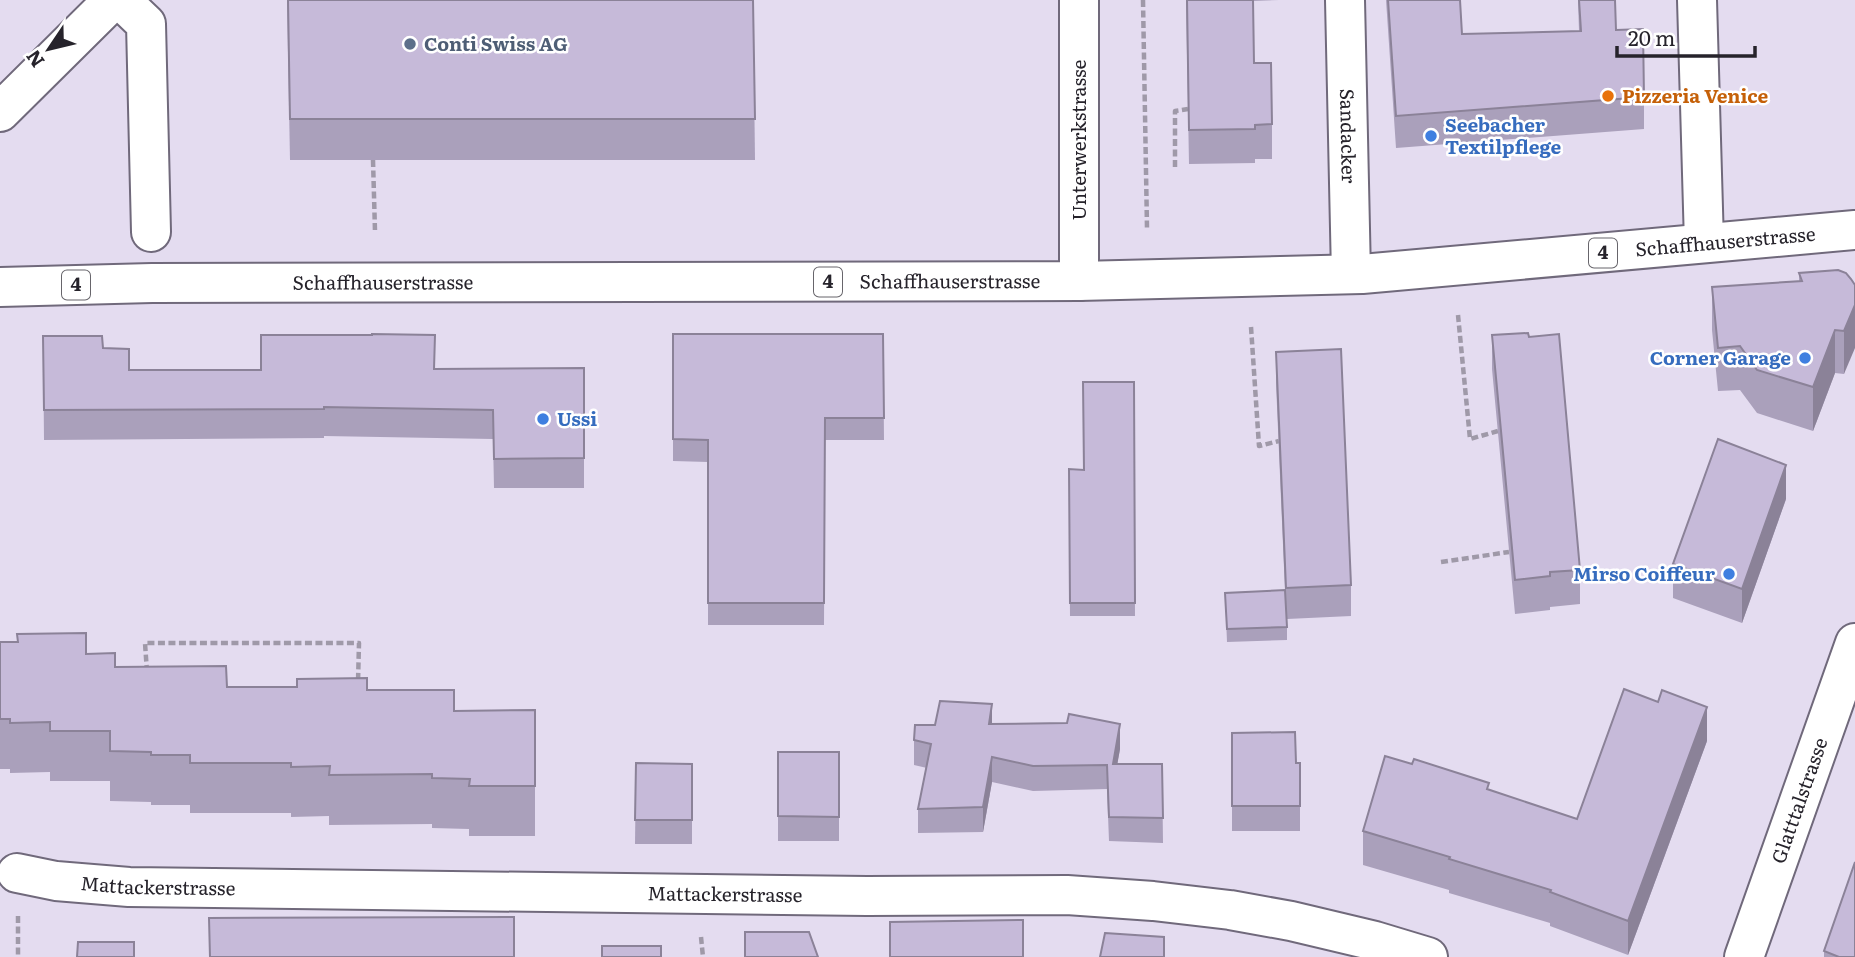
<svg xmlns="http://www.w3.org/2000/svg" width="1855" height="957" font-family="Literata,serif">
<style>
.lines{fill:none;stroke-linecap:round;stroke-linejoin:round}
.minor-casing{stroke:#70697b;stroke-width:42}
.major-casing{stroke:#70697b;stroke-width:42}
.path{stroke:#9f99a8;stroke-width:4.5;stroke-dasharray:7 3.5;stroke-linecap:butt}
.minor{stroke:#fff;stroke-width:38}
.major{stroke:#fff;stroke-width:38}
.wall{fill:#aaa0bb}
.shaded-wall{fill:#8b8298}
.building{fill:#c6bad9;stroke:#8b8298;stroke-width:2}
.service-dot{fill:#5c6f8a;stroke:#fff;stroke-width:2.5}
.food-dot{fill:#e8710a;stroke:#fff;stroke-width:2.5}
.shop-dot{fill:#3f7fe0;stroke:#fff;stroke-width:2.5}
.labels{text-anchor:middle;stroke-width:5;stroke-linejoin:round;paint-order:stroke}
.shield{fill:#fff;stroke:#67656b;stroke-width:2}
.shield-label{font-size:18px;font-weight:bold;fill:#26232b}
.service-label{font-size:19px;font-weight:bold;fill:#4e5e75;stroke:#fff;text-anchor:start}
.food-label{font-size:19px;font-weight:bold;fill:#c56008;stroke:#fff;text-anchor:start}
.shop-label{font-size:19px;font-weight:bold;fill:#366cbe;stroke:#fff;text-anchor:start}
.street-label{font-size:19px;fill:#26232b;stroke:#fff}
</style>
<rect width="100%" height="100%" fill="#e4dcf0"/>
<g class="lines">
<!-- minor casing -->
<g class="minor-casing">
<g id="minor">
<polyline points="121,0 146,24 151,232"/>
<polyline points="1079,0 1079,281"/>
<path id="s1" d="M1345 0 1351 274"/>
<polyline points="1697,0 1704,243"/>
<polyline points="0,112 113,0"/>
<path id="s2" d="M17 873 56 881 129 887 867 896 1067 895 1153 901 1230 910 1291 921 1375 941 1428 957"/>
</g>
</g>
<!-- major casing -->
<g class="major-casing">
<g id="major">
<path id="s3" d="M0 287 152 283 1079 281 1362 274 1855 230"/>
<path id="s4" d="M1744 957 1855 643"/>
</g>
</g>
<!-- path -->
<g class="path">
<polyline points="1143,0 1147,228"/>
<polyline points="373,160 375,231"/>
<polyline points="1175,167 1175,111 1188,109"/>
<polyline points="1458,315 1470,439 1498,431"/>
<polyline points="1251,327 1259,446 1279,441"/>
<polyline points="1441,562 1509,552"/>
<polyline points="147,672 145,643 359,643 358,683"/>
<polyline points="18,916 18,957"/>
<polyline points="701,937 703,957"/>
</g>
<!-- minor -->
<use href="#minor" class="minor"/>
<!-- major -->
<use href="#major" class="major"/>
</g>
<!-- wall -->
<g class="wall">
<polygon points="287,0 753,0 755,160 290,160"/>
<polygon points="1186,0 1279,0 1253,1 1254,63 1272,124 1272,159 1255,159 1255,163 1189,164"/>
<polygon points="1386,0 1460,0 1462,34 1579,31 1578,0 1615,0 1616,30 1644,97 1644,129 1396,148"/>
<polygon points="1799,273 1846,273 1844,374 1835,373 1813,431 1757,413 1740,390 1718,391 1712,330 1712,287 1799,281"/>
<polygon points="673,334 883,334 884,440 825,440 824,625 708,625 708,462 673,461"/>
<polygon points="1492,335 1580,570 1580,604 1550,607 1550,610 1515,614 1492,369"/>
<polygon points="43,336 103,348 129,370 261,370 584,368 584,488 494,488 493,439 324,436 324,438 44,440"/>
<polygon points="1276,352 1351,585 1351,616 1287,619 1287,640 1227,642 1225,593 1286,614 1276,383"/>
<polygon points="1134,382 1135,616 1070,616 1069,469 1083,470"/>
<polygon points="1786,499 1742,623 1673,598 1673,564"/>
<polygon points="0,642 86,654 115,667 227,687 367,690 454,711 535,710 535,836 469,836 469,829 432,828 432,824 329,825 329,816 291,817 291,813 190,813 190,805 151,805 151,802 110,801 110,781 50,781 50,772 10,773 10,769 0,769"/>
<polygon points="992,724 1120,749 1117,764 1162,764 1163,843 1109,841 1107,789 1033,791 992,782 983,832 918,833 918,809 927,768 914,765 914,740 935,725"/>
<polygon points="1232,733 1296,763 1300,763 1300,831 1232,831"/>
<polygon points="1707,741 1628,955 1550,926 1550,923 1449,893 1449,890 1363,865 1363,831 1412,764 1577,819"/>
<rect x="778" y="752" width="61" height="89"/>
<polygon points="636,763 692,764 692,844 635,844"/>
<polygon points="1824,951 1855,957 1824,957"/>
</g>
<!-- shaded-wall -->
<g class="shaded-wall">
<polygon points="1855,305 1855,348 1844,374 1844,331"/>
<polygon points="1835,330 1835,373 1813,431 1813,387"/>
<polygon points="1786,465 1786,499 1742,623 1742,589"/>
<polygon points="992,704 992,728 989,724"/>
<polygon points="1707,707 1707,741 1628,955 1628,921"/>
<polygon points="1120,724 1120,749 1113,789 1113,764"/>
<polygon points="992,757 992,782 983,832 983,807"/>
</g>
<!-- building -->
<g class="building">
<polygon points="288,0 753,0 755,119 290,119"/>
<polygon points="1187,0 1253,0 1254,63 1271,63 1272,124 1255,125 1255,129 1189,130"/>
<polygon points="1388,0 1460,0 1462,34 1581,31 1579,0 1615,0 1616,30 1643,29 1644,97 1396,116"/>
<polygon points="1838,270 1846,273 1851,279 1855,285 1855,305 1844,331 1835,330 1813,387 1757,370 1740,346 1718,348 1712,287 1802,281 1799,273"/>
<polygon points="1528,333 1529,337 1559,334 1580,570 1550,572 1550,576 1515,580 1492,335"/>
<polygon points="372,334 435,335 434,369 584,368 584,458 494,459 493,410 324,407 324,409 44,410 43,336 102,336 103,348 129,349 129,370 261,370 261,335 372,335"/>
<polygon points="673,334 883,334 884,418 825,418 824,603 708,603 708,440 673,439"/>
<polygon points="1341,349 1351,585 1286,588 1276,352"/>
<polygon points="1083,382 1134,382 1135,603 1070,603 1069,469 1084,470"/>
<polygon points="1718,439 1786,465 1742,589 1673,564"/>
<polygon points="1285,590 1287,627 1227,629 1225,593"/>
<polygon points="86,633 86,654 115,653 115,667 226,666 227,687 297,687 297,679 367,678 367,690 454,690 454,711 535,710 535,786 469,786 470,779 432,778 432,774 329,775 330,766 291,767 291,763 190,763 190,755 151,755 151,752 110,751 110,731 50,731 50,722 10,723 10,719 0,719 0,642 18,642 17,634"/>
<polygon points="1624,689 1658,702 1662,690 1707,707 1628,921 1550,892 1551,890 1449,859 1450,857 1363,831 1385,756 1412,764 1414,759 1489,783 1487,789 1577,819"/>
<polygon points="940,701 992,704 989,724 1067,723 1069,714 1120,724 1113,764 1162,764 1163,818 1109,817 1107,765 1033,766 992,757 983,807 918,809 931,744 914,740 915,725 935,725"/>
<polygon points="1295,732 1296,763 1300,763 1300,806 1232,806 1232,733"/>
<polygon points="778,752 839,752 839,817 778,816"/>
<polygon points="636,763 692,764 692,820 635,820"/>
<polygon points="1855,862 1855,957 1839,957 1824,951"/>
<polygon points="514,917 514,957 210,957 209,918"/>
<polygon points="1023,920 1023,957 890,957 890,922"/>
<polygon points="745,932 809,932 818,957 745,957"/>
<polygon points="1105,933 1164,937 1164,957 1100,957"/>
<polygon points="78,942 134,942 134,957 77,957"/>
<rect x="602" y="946" width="59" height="11"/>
</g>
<!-- markers -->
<circle class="service-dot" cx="410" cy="44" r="7"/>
<circle class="food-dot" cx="1608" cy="96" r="7"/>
<g class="shop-dot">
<circle cx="1431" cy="136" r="7"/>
<circle cx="1805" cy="358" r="7"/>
<circle cx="543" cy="419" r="7"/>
<circle cx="1729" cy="574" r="7"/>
</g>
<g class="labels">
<!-- shield labels -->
<g class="shield">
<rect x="1589" y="238.5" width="28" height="29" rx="5"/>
<rect x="814" y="267.5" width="28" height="29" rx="5"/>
<rect x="62" y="270.5" width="28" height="29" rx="5"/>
</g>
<g class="shield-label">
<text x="1603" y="259">4</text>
<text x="828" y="288">4</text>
<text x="76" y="291">4</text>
</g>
<!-- service labels -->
<g class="service-label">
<text x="424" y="51">Conti Swiss AG</text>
</g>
<!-- food labels -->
<g class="food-label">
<text x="1622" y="103">Pizzeria Venice</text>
</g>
<!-- shop labels -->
<g class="shop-label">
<text x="1445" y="132">Seebacher<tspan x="1445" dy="22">Textilpflege</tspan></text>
<text x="1791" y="365" text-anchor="end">Corner Garage</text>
<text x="557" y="426">Ussi</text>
<text x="1715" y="581" text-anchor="end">Mirso Coiffeur</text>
</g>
<!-- street labels -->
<g class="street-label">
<text dy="7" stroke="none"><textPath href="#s1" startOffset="136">Sandacker</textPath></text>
<text transform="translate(1079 140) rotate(-90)" y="7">Unterwerkstrasse</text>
<text dy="7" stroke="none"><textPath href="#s3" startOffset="1727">Schaffhauserstrasse</textPath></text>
<text dy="7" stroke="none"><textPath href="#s3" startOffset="383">Schaffhauserstrasse</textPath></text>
<text dy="7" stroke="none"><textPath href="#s3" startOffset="950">Schaffhauserstrasse</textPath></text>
<text dy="7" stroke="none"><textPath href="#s4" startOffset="166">Glatttalstrasse</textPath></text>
<text dy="7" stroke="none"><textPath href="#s2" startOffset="142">Mattackerstrasse</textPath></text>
<text dy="7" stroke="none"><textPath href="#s2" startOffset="709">Mattackerstrasse</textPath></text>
</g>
</g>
<!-- north arrow -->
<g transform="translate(49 49) rotate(235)" stroke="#ffffff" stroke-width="5" paint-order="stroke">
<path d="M0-5L12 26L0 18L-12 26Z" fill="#26232b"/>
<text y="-10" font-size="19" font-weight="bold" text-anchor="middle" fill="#26232b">N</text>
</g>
<!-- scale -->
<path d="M1617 46v10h138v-10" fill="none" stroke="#26232b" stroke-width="3.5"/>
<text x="1628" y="46" font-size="21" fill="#26232b" stroke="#ffffff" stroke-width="5" paint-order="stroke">20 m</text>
</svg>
